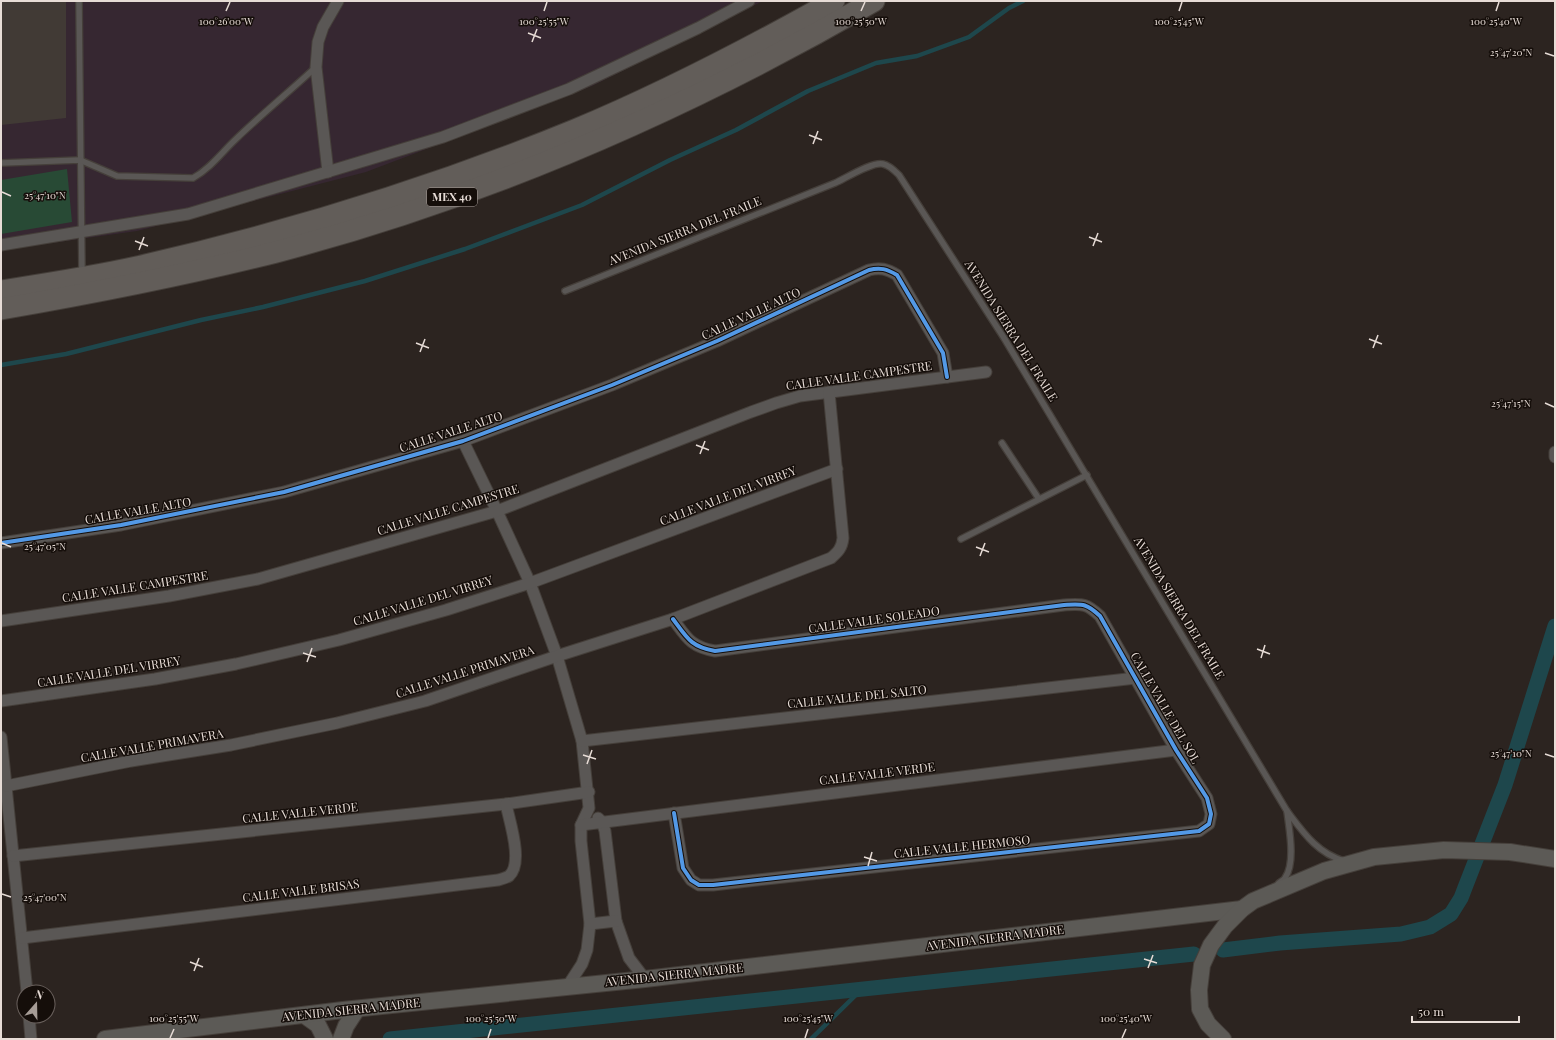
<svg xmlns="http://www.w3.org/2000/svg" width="1556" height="1040" font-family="'Playfair Display',serif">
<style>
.industrial{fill:#362731}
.green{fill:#284a35}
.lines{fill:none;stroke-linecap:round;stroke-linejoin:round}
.stream{stroke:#1e474c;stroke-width:4.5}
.canal{stroke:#1e474c;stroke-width:15}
.building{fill:#413a35}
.lane-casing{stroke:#453f3a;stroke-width:8}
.street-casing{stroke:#453f3a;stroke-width:13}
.secondary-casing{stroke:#453f3a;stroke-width:18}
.highway-casing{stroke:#453f3a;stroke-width:23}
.lane{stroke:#5a5755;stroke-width:5.5}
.street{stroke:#5a5755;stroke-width:11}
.secondary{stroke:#5c5a56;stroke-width:16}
.highway{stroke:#625d59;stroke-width:21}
.cycleway-casing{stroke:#150e0a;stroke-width:6}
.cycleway{stroke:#5399e6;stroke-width:4}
.ticks{fill:none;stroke:#e7dcd6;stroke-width:1.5}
.labels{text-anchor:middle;stroke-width:3;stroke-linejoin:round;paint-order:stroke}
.shield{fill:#150e0a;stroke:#a89e99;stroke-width:1}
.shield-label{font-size:11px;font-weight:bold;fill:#e7dcd6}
.street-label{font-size:12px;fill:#e7dcd6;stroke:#150e0a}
.ticks-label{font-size:10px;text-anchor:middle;fill:#e7dcd6;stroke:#150e0a;stroke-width:3;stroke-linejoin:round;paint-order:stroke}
</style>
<rect width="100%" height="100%" fill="#2c2420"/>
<!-- industrial -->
<polygon class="industrial" points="1,1 763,1 592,86 366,172 137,231 1,250"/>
<!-- green -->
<polygon class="green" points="67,169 72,222 1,234 1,180"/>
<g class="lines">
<!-- stream -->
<g class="stream">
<polyline points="1,365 66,354 201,320 263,307 365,281 465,249 582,205 670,160 736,130 808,91 876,63 917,56 969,37 1009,8 1023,1"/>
<polyline points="811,1039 862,989"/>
</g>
<!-- canal -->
<g class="canal">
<polyline points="1223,950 1280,943 1401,934 1430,927 1451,914 1461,898 1466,885 1505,785 1555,626"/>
<polyline points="390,1039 1194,954"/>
</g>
</g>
<!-- building -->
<polygon class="building" points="1,1 66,1 66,118 1,125"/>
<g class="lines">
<!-- lane casing -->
<g class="lane-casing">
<g id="lane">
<polyline points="79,1 82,275"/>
<path d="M1 163 80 160 117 176 193 178C211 168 222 152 236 139 262 114 290 91 316 67"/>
<path d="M565 291 835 183C846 178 873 161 883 164 889 165 895 171 899 175L1004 338 1287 811C1303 832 1317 853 1344 861"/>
<polyline points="1002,443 1039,499"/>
<polyline points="961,539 1087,475"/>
<path d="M1278 884C1280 882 1284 880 1285 878 1296 862 1289 829 1287 811"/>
</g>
</g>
<!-- street casing -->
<g class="street-casing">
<g id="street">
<polyline points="328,172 316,67 318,42 323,27 338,1"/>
<polyline points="1,245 188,214 443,137 569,89 698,28 749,1"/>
<polyline points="463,441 497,511 530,583 557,656 582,741 589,808 581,825 581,841 590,924 587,950 582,964 567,987"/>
<polyline points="1555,452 1555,457"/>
<path d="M1 543 121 525 284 492 463 441 612 385 717 341 869 270C880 267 887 269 897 275L943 353 947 377"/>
<path d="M673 619C687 638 691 647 715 651L1064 605C1083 604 1086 603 1100 616L1176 750 1207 798 1211 814 1209 824 1199 831 713 885H699L691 880 683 868 674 813"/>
<polyline points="1,621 169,596 258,579 497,511 751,412 776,403 800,396 986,372"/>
<polyline points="1,701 155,679 236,664 339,640 446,610 530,583 837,469"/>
<polyline points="1,737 27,992"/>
<polyline points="582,741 1136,678"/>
<path d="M6 786 131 761 231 745 337 723 425 701 557 656 673 619 831 558C838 552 842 548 843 538L829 392"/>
<polyline points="598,818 602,822 605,831 616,921 629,958 645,979"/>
<polyline points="581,825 1176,750"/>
<polyline points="13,856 506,804 589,792"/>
<polyline points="590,924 616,921"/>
<path d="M22 938 498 880C501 879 506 878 509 876 524 863 509 820 506 804"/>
<polyline points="29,1016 31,1039"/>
</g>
</g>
<!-- secondary casing -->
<g class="secondary-casing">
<g id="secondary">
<polyline points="304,1015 318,1025 325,1039"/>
<polyline points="105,1039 343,1010 645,979 1242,909"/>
<polyline points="341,1039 346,1026 357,1009"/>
<polyline points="1223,1039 1208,1024 1200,1009 1199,990 1202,965 1211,945 1225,926 1242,909 1253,901 1324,871 1374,857 1444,850 1510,852 1555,859"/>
</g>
</g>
<!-- highway casing -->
<g class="highway-casing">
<g id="highway">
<path d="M1 291C46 284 92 277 137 267 286 233 433 188 575 130 664 93 750 48 834 1"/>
<path d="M1 309C93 293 185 275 276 252 485 197 687 109 874 1"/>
</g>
</g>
<!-- lane -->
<use href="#lane" class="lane"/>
<!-- street -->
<use href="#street" class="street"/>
<!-- secondary -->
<use href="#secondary" class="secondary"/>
<!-- highway -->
<use href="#highway" class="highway"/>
<!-- cycleway casing -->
<g class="cycleway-casing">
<g id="cycleway">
<path d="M1 543 121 525 284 492 463 441 612 385 717 341 869 270C880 267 887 269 897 275L943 353 947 377"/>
<path d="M673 619C687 638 691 647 715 651L1064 605C1083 604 1086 603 1100 616L1176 750 1207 798 1211 814 1209 824 1199 831 713 885H699L691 880 683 868 674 813"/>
</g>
</g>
<!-- cycleway -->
<use href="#cycleway" class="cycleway"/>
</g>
<!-- ticks -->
<path class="ticks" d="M226 11 230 2M544 11 547 2M861 11 865 2M1179 11 1182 2M1496 11 1499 2M528 33 541 38M532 42 537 29M1545 53 1554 56M809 135 822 140M813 144 818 131M2 192 11 196M1089 237 1102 242M135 241 148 246M1093 246 1098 233M139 250 144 237M1369 339 1382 344M416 343 429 348M1373 348 1378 335M420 352 425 339M1545 403 1554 407M696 445 709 450M700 454 705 441M2 543 11 547M976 547 989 552M980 556 985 543M1257 649 1270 654M303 653 316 657M1261 658 1265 645M307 662 312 648M1545 754 1554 757M583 755 596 759M587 764 592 750M864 857 877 861M868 866 872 852M2 894 11 897M1144 959 1157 963M190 962 203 967M1148 968 1153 955M194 971 199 958M170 1038 174 1029M488 1038 491 1029M805 1038 808 1029M1122 1038 1126 1029"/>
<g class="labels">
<!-- shield labels -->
<rect class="shield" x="427" y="188" width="50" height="18" rx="3"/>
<g class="shield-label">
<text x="452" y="201">MEX 40</text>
</g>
<!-- street labels -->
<g class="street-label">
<text transform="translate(685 231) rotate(-22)" y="4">AVENIDA SIERRA DEL FRAILE</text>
<text transform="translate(751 314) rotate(-25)" y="4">CALLE VALLE ALTO</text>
<text transform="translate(1011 331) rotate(58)" y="4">AVENIDA SIERRA DEL FRAILE</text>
<text transform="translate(859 376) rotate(-8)" y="4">CALLE VALLE CAMPESTRE</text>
<text transform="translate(451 432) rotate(-18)" y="4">CALLE VALLE ALTO</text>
<text transform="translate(728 496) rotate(-21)" y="4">CALLE VALLE DEL VIRREY</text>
<text transform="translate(448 510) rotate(-17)" y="4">CALLE VALLE CAMPESTRE</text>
<text transform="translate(138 511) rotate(-10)" y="4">CALLE VALLE ALTO</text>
<text transform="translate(135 587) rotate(-9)" y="4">CALLE VALLE CAMPESTRE</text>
<text transform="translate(423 601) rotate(-17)" y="4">CALLE VALLE DEL VIRREY</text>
<text transform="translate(1179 608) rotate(59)" y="4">AVENIDA SIERRA DEL FRAILE</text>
<text transform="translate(874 620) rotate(-8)" y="4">CALLE VALLE SOLEADO</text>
<text transform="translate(109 672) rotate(-9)" y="4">CALLE VALLE DEL VIRREY</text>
<text transform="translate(465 672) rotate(-18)" y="4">CALLE VALLE PRIMAVERA</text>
<text transform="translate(857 697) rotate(-6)" y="4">CALLE VALLE DEL SALTO</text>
<text transform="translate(1165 708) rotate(60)" y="4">CALLE VALLE DEL SOL</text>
<text transform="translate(152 746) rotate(-10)" y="4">CALLE VALLE PRIMAVERA</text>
<text transform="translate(877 774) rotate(-7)" y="4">CALLE VALLE VERDE</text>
<text transform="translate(300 813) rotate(-6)" y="4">CALLE VALLE VERDE</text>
<text transform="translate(962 847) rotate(-6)" y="4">CALLE VALLE HERMOSO</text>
<text transform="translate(301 891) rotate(-7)" y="4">CALLE VALLE BRISAS</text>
<text transform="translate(995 938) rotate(-7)" y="4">AVENIDA SIERRA MADRE</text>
<text transform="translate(674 975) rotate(-6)" y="4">AVENIDA SIERRA MADRE</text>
<text transform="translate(351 1010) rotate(-6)" y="4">AVENIDA SIERRA MADRE</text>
</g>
</g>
<g class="ticks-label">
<text x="544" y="25">100°25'55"W</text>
<text x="861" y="25">100°25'50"W</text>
<text x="1179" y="25">100°25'45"W</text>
<text x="1496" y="25">100°25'40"W</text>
<text x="226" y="25">100°26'00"W</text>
<text x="1511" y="56">25°47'20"N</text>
<text x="45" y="199">25°47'10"N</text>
<text x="1511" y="407">25°47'15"N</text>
<text x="45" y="550">25°47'05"N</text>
<text x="1511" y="757">25°47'10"N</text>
<text x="45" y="901">25°47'00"N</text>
<text x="174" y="1022">100°25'55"W</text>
<text x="491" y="1022">100°25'50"W</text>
<text x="808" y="1022">100°25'45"W</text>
<text x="1126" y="1022">100°25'40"W</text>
</g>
<!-- border -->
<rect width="1556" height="1040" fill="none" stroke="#e7dcd6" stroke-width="4"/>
<!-- north arrow -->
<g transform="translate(36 1004) rotate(20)"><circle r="19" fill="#150e0a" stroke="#69605c"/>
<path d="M0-3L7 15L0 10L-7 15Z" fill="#a69c96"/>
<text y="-6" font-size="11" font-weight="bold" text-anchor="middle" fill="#e7dcd6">N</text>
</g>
<!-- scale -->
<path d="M1412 1016v6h107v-6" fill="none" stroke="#e7dcd6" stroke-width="2"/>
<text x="1418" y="1016" font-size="12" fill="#e7dcd6" stroke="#150e0a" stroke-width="3" paint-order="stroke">50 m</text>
</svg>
